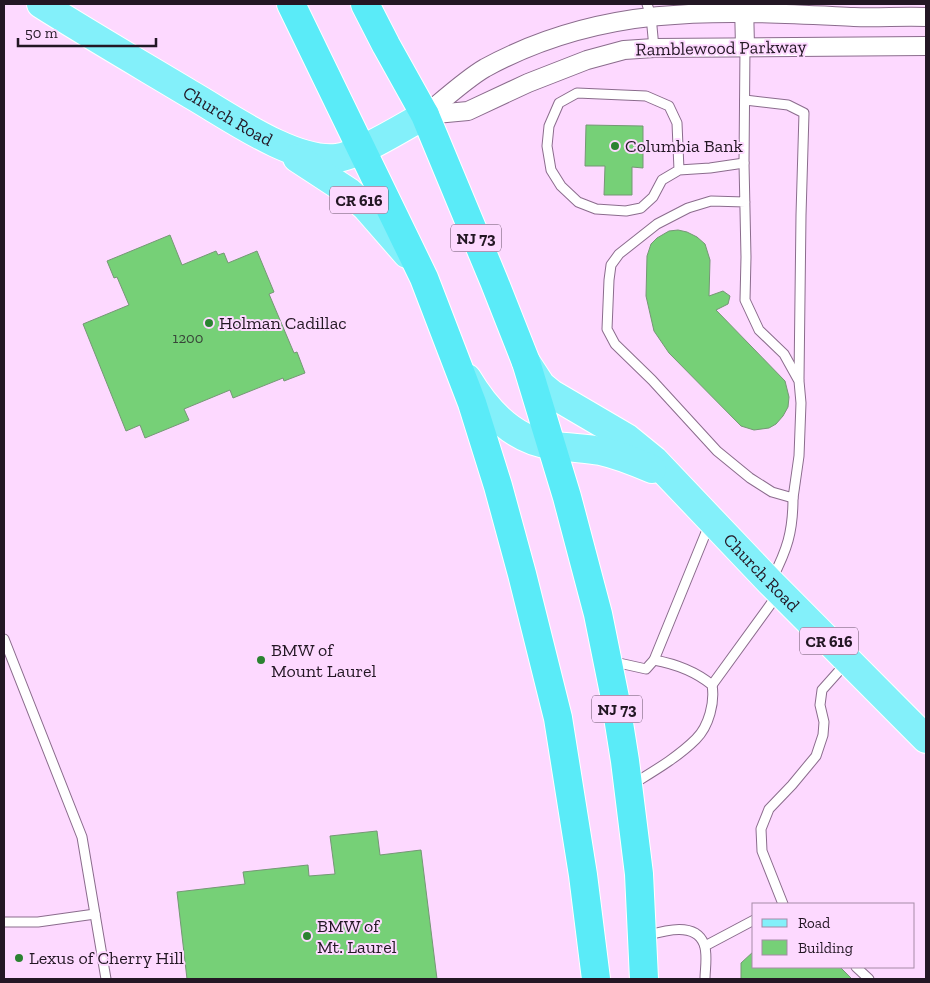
<svg xmlns="http://www.w3.org/2000/svg" width="930" height="983" font-family="'Zilla Slab',serif">
<style>
.building{fill:#76d077;stroke:#759775}
.lines{fill:none;stroke-linecap:round;stroke-linejoin:round}
.service-casing{stroke:#8b6c8d;stroke-width:11}
.minor-casing{stroke:#8b6c8d;stroke-width:20}
.primary-casing{stroke:#fff;stroke-width:30}
.trunk-casing{stroke:#fff;stroke-width:30}
.service{stroke:#fff;stroke-width:9}
.minor{stroke:#fff;stroke-width:18}
.primary{stroke:#83f0fa;stroke-width:28}
.trunk{stroke:#5aebf8;stroke-width:28}
.poi-dot{fill:#2b8231;stroke:#fdd9ff;stroke-width:2}
.labels{text-anchor:middle;stroke-width:4;stroke-linejoin:round;paint-order:stroke}
.number-label{font-size:15px;fill:#384539}
.shield{fill:#fdd9ff;stroke:#645166;stroke-width:1}
.shield-label{font-size:16px;font-weight:bold;fill:#231724}
.street-label{font-size:18px;fill:#231724;stroke:#fdd9ff}
.poi-label{font-size:18px;fill:#231724;stroke:#fdd9ff;text-anchor:start}
</style>
<rect width="100%" height="100%" fill="#fdd9ff"/>
<!-- building -->
<g class="building">
<polygon points="586,125 643,126 643,168 632,167 632,195 604,195 605,166 585,166"/>
<polygon points="678,230 687,232 697,237 705,244 710,260 709,296 723,291 730,296 728,304 716,310 785,381 789,397 788,407 783,416 776,424 769,428 754,430 741,426 669,353 654,331 646,296 647,256 651,244 657,238 669,231"/>
<polygon points="170,235 182,265 216,251 218,255 224,253 228,263 257,251 274,292 269,294 294,353 297,352 305,373 284,381 283,378 233,398 230,390 184,409 189,420 145,438 140,425 126,431 83,324 129,305 117,277 114,278 107,261"/>
<polygon points="377,831 380,855 421,850 437,979 187,979 177,892 245,884 243,872 308,865 309,876 335,874 330,836"/>
<polygon points="754,951 754,967 840,967 852,979 741,979 741,963"/>
</g>
<g class="lines">
<!-- service casing -->
<g class="service-casing">
<g id="service">
<polyline points="647,4 651,16 654,48"/>
<polyline points="745,47 744,163 746,257 745,300 759,330 784,354 799,381 801,403 799,456 793,498 772,492 750,478 717,451 652,380 615,344 607,329 609,280 611,265 619,254 657,224 688,208 711,201 745,202"/>
<polyline points="745,100 788,105 804,113 801,215 799,379"/>
<polyline points="679,170 677,123 669,106 646,96 577,93 559,103 549,126 547,146 551,170 561,186 578,202 596,209 626,211 641,208 653,197 662,180 679,170 710,168 744,163"/>
<path d="M772 579C787 550 793 532 793 498"/>
<polyline points="4,639 82,837 106,979"/>
<polyline points="610,661 646,669 654,660 709,525"/>
<polyline points="712,685 778,594"/>
<path d="M633 784C654 771 678 757 696 739 709 726 715 702 712 685 695 671 676 664 654 660"/>
<polyline points="783,904 762,851 761,829 769,809 792,785 816,756 823,735 824,722 820,705 822,690 847,662"/>
<polyline points="4,922 38,922 95,914"/>
<path d="M645 936C663 931 695 921 704 944 708 954 705 969 705 979"/>
<polyline points="705,946 754,920"/>
<polyline points="856,967 869,979"/>
</g>
</g>
<!-- minor casing -->
<g class="minor-casing">
<g id="minor">
<polyline points="744,4 745,47"/>
<path d="M425 115C442 101 466 79 485 68 606 2 722 11 854 17 878 18 902 16 926 17"/>
<polyline points="425,115 468,111 528,83 587,60 624,50 654,48 926,46"/>
</g>
</g>
<!-- primary casing -->
<g class="primary-casing">
<g id="primary">
<path id="s1" d="M41 4C90 35 140 64 190 94 227 115 293 163 337 158 357 156 405 126 425 115"/>
<polyline points="297,158 349,192 366,207 407,254"/>
<path id="s2" d="M526 362 541 385 552 394 627 438 654 460 770 582 926 739"/>
<path d="M467 378C486 410 512 440 551 445 568 448 585 448 601 451 619 455 636 462 652 469"/>
</g>
</g>
<!-- trunk casing -->
<g class="trunk-casing">
<g id="trunk">
<polyline points="291,4 424,278 472,403 498,486 522,574 558,718 583,875 596,979"/>
<polyline points="365,4 386,45 425,115 494,281 526,362 567,497 598,614 615,698 625,761 639,874 644,979"/>
</g>
</g>
<!-- service -->
<use href="#service" class="service"/>
<!-- minor -->
<use href="#minor" class="minor"/>
<!-- primary -->
<use href="#primary" class="primary"/>
<!-- trunk -->
<use href="#trunk" class="trunk"/>
</g>
<!-- markers -->
<g class="poi-dot">
<circle cx="615" cy="146" r="5"/>
<circle cx="209" cy="323" r="5"/>
<circle cx="261" cy="660" r="5"/>
<circle cx="307" cy="936" r="5"/>
<circle cx="19" cy="958" r="5"/>
</g>
<g class="labels">
<!-- number labels -->
<g class="number-label">
<text x="188" y="343">1200</text>
</g>
<!-- shield labels -->
<g class="shield">
<rect x="330" y="186.5" width="58" height="27" rx="4"/>
<rect x="451" y="224.5" width="50" height="27" rx="4"/>
<rect x="800" y="627.5" width="58" height="27" rx="4"/>
<rect x="592" y="695.5" width="50" height="27" rx="4"/>
</g>
<g class="shield-label">
<text x="359" y="206">CR 616</text>
<text x="476" y="244">NJ 73</text>
<text x="829" y="647">CR 616</text>
<text x="617" y="715">NJ 73</text>
</g>
<!-- street labels -->
<g class="street-label">
<text transform="translate(721 48) rotate(-1)" y="6">Ramblewood Parkway</text>
<text dy="6" stroke="none"><textPath href="#s1" startOffset="218">Church Road</textPath></text>
<text dy="6" stroke="none"><textPath href="#s2" startOffset="319">Church Road</textPath></text>
</g>
<!-- poi labels -->
<g class="poi-label">
<text x="625" y="152">Columbia Bank</text>
<text x="219" y="329">Holman Cadillac</text>
<text x="271" y="656">BMW of<tspan x="271" dy="21">Mount Laurel</tspan></text>
<text x="317" y="932">BMW of<tspan x="317" dy="21">Mt. Laurel</tspan></text>
<text x="29" y="964">Lexus of Cherry Hill</text>
</g>
</g>
<!-- border -->
<rect width="930" height="983" fill="none" stroke="#231724" stroke-width="10"/>
<!-- legend -->
<rect x="752" y="903" width="162" height="65" fill="#fdd9ff" stroke="#a68ba7"/>
<rect x="762" y="919" width="25" height="8" fill="#83f0fa" stroke="#a68ba7"/>
<text x="798" y="928" font-size="15" fill="#231724">Road</text>
<rect x="762" y="940" width="25" height="15" fill="#76d077" stroke="#a68ba7"/>
<text x="798" y="953" font-size="15" fill="#231724">Building</text>
<!-- scale -->
<path d="M18 38v8h138v-8" fill="none" stroke="#231724" stroke-width="2.5"/>
<text x="25" y="38" font-size="15" fill="#231724" stroke="#fdd9ff" stroke-width="4" paint-order="stroke">50 m</text>
</svg>
